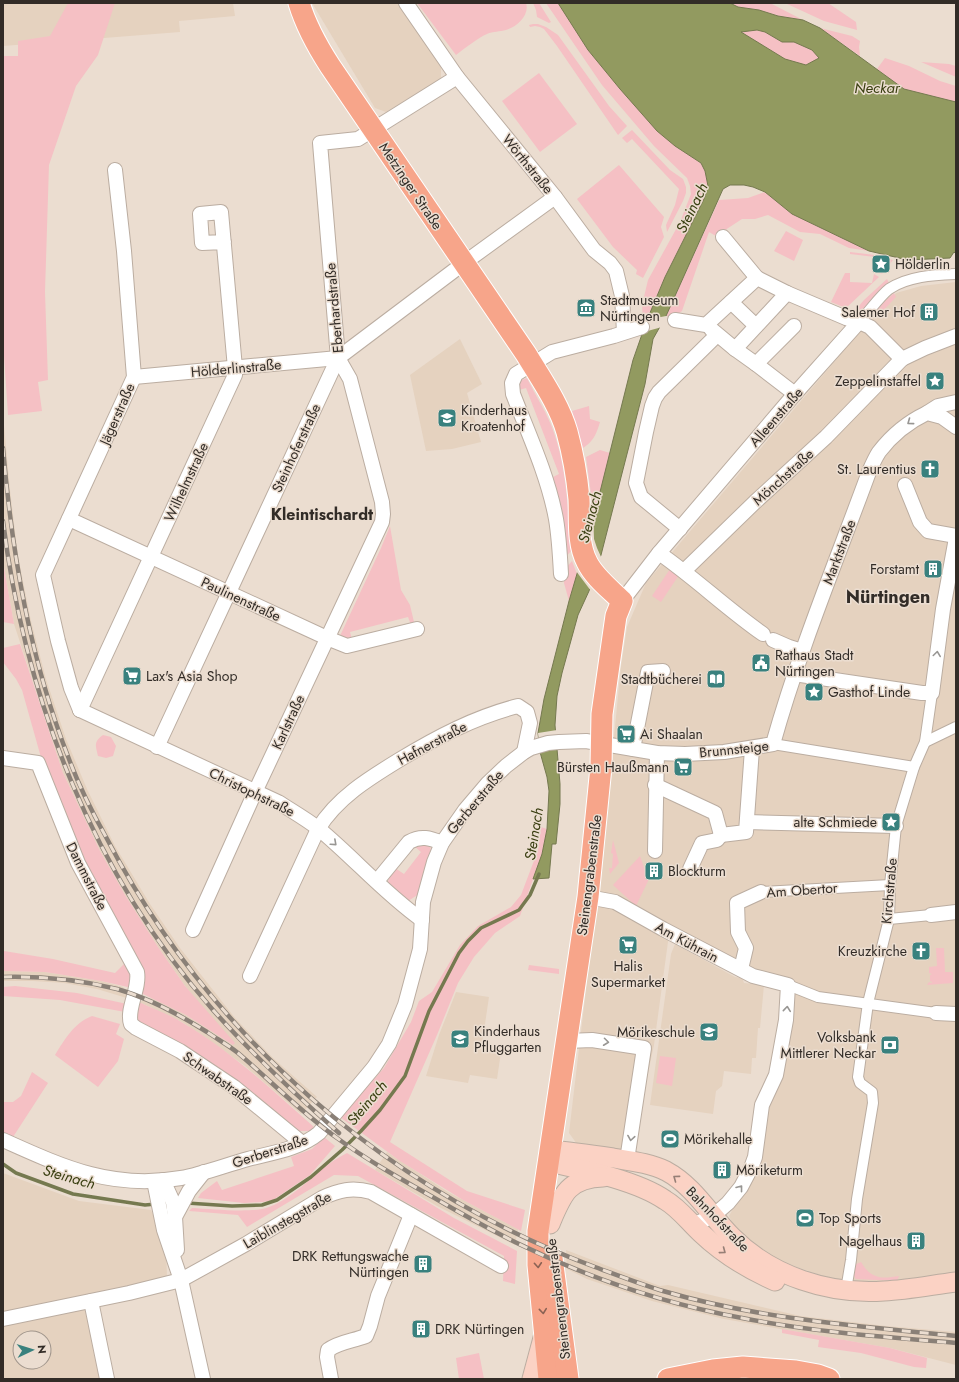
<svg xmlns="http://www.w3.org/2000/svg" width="959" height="1382" font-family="Jost,sans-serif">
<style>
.built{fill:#e5d2bf;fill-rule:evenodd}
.green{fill:#f5c0c4}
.water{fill:#929a60;stroke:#75794f;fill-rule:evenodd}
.pier{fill:#ebddd0}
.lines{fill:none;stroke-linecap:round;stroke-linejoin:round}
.stream{stroke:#75794f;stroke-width:3.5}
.pedestrian-casing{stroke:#bbada1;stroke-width:12}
.minor-casing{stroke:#bbada1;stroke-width:16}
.secondary-casing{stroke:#bbada1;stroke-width:21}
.primary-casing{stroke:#fff;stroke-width:23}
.pedestrian{stroke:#fff;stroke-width:10}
.minor{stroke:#fff;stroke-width:14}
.secondary{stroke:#fbd2c4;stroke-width:19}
.primary{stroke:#f7a58a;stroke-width:21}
.rail-casing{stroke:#8a8077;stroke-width:4.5}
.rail{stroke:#ebddd0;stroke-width:3;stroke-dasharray:9;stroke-linecap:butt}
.oneway{stroke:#989693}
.oneway2{stroke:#967f76}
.oneway3{stroke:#8b6254}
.labels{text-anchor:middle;stroke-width:3;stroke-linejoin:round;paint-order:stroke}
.street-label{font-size:14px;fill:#322c27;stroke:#ebddd0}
.poi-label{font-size:14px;fill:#322c27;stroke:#ebddd0;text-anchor:start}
.water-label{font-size:15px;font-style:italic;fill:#393e10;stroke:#ebddd0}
.quarter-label{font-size:16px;font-weight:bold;fill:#322c27;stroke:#ebddd0}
.district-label{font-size:18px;font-weight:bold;fill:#322c27;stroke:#ebddd0}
</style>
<rect width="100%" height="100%" fill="#ebddd0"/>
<!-- built -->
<g class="built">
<polygon points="3,3 233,3 235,16 179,21 180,32 3,46"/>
<polygon points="312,3 398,3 441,67 441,80 386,112 375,108"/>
<polygon points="956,282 956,1274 891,1282 834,1280 773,1259 736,1230 729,1216 760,1160 768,1104 795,986 754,971 670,927 654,1045 630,1158 582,1151 569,1133 604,838 621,666 627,627 646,583 858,334 896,293 921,286"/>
<polygon points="460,339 482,384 467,393 481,442 452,449 426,451 410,375"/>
<polygon points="3,414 10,490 18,556 31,621 46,679 66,739 87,789 115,846 150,904 180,948 235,1018 273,1058 317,1097 301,1114 245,1066 206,1038 182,1022 139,1002 151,998 162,1003 186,1015 233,1045 185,986 158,947 125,895 100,851 63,773 14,624 3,562"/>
<polygon points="675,944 735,977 742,978 744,983 764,985 760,1028 758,1028 756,1058 752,1058 751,1074 724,1071 722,1086 716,1091 713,1114 650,1105 671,954"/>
<polygon points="3,971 45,972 101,981 123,987 130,999 97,989 64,983 33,981 3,981"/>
<polygon points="456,992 489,997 482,1044 494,1046 494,1051 501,1052 497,1079 470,1075 468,1083 426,1076 439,1035"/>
<polygon points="387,1152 448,1192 518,1229 515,1245 437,1206 375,1170"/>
<path d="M3 1173 79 1201 151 1210 166 1243 167 1278 85 1297 102 1379H3ZM20 1338H44V1362H20Z"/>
<polygon points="566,1250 660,1286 668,1285 800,1316 886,1326 956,1332 956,1365 890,1348 724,1319 652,1301 587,1279 567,1269"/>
</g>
<!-- green -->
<g class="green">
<polygon points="68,3 115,3 98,55 76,86 49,165 45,292 48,380 38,382 42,411 8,415 3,341 3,56 18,56 18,41 50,36"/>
<path d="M417 3H526C530 15 517 27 506 30 500 32 493 31 487 34 479 37 464 49 456 55Z"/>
<polygon points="533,3 539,3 551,22 549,23 537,17 536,10"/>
<polygon points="546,3 558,3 588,50 675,146 701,163 705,171 708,186 704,199 665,277 647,320 643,320 642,305 648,280 680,222 691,194 690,186 687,178 654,146 602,85"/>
<polygon points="730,3 770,3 803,20 778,16 759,10 738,7"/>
<polygon points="785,3 828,3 856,22 857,30 824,21"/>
<polygon points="533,24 538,24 546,27 558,35 609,106 627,126 618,135 557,46 544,29 540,27 535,26 530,27 529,25"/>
<polygon points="820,28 852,36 860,41 859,47 860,56"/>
<polygon points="757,30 765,32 782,42 794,42 812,50 820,58 806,65 785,59 741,32"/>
<polygon points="885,58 909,66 940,81 956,86 956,102 904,89 877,69"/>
<polygon points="921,62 949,64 956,66 956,77"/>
<polygon points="539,73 577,124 540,152 502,101"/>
<polygon points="632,130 670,170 683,179 686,187 686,193 683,201 667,232 666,225 675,205 679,189 632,139 627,143 622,138"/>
<polygon points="619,165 664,217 661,227 664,237 643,278 636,274 637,270 613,247 577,199"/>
<polygon points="765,192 792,214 869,251 849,248 820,234 800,232 768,215 755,219 742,219 716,236 709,232 682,311 673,317 666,316 719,200 748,198"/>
<polygon points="786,231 803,240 794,261 774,251"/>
<polygon points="850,252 875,255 893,260 882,274 874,272 875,257 850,254"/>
<polygon points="845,273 850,273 850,282 872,283 874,274 879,277 846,308 831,302"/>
<polygon points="887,279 889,283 878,292 861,312 856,314 852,314 864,300"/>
<polygon points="894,293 896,297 880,314 876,311 886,300"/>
<path d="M527 378C535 395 549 416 554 433 567 470 568 512 571 551L564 559 562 510 553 477 559 474 526 388 519 390V381Z"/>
<path d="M589 406 590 419 600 422C597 433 593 442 583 448L572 411Z"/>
<polygon points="600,450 610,453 594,516 586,457"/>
<polygon points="390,526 401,590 410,605 414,622 413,625 411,625 408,617 350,632 352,640 339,638 381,548"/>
<polygon points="572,561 577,574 569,601 564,583 565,569"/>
<polygon points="3,562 14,624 3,622"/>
<polygon points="672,566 681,572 661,602 652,596"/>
<polygon points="20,644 63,773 100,851 125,895 158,947 185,986 235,1043 233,1045 186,1015 141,993 79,852 42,761 22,690 16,679 3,662 3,648"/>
<path d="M103 735 111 737 116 746 113 756 106 758 98 756C96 746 93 742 103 735Z"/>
<polygon points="541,827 547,829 542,854 520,916 495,933 474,957 458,983 437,1035 390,1142 467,1191 525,1210 521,1231 463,1200 400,1161 340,1117 384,1068 411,1022 419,1001 432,992 460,945 478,926 511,907 521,895 538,850"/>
<polygon points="613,840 619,863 610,874 609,868 612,868 613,854 611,853"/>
<polygon points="426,843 430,846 431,851 422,887 419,894 408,901 388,883 389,877 395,868 404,874 421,852 413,845"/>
<polygon points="640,856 645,870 645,872 649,879 636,906 613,885"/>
<polygon points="936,948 944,948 945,972 953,972 953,983 927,985 929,982 932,983 932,982 930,981 930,975 932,974 929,973 929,967 937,966"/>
<polygon points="3,949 4,951 53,959 115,973 127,961 135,977 132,988 101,981 45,972 3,971"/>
<polygon points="529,965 559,969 559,974 528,970"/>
<polygon points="15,986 77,993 127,1004 125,1012 60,1000 3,996 3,987"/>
<path d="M139 1002C153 1009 169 1014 183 1023 231 1051 272 1090 314 1127L310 1131H297L243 1086 137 1021 134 1016Z"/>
<path d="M92 1016 120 1024 116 1034 124 1039 118 1061 98 1087 55 1055C65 1039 74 1023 92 1016Z"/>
<polygon points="660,1056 676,1058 672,1086 656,1083"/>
<polygon points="32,1072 48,1083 13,1137 3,1133 3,1102 13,1102 21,1096"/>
<polygon points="324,1137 335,1146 310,1175 273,1200 263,1202 244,1203 198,1198 201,1193 217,1181 222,1190 294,1166 291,1157 312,1149"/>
<path d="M347 1153 454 1218 517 1251 515 1284 503 1281 504 1256 358 1176 334 1175 247 1227 238 1215 189 1211 192 1208C212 1209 249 1213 266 1208 289 1201 310 1178 329 1164 334 1160 341 1156 347 1153Z"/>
<path d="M861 1262C871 1279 881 1279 899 1276L897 1281 856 1279 853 1275 854 1265Z"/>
<polygon points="782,1329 890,1348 927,1358 926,1368 914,1367 861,1353 818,1347 819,1340 782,1333"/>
<polygon points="479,1353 484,1379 459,1379 456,1358"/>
</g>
<!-- water -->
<path class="water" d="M558 3H730L738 7 759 10 778 16 803 20 820 28 904 89 956 102V254L954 252 950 258 908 260 869 251 792 214 765 192 753 187 744 185H730L723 189 666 316 653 339 645 384 601 555 589 591 578 615 562 673 557 696 555 725 560 784V804L556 844H552L549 878 533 879 542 854 547 829 549 791 547 777 540 752 538 733 544 699 569 601 594 516 633 360 647 320 665 277 704 199 708 186 705 171 701 163 675 146 657 131 620 89 588 50ZM757 30 765 32 782 42H794L812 50 819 58 806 65 785 59 741 32Z"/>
<!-- pier -->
<g class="pier">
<polygon points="666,316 668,316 662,327 644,332 644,326 645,320"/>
<polygon points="593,512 594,539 597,548 602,559 591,591 576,571"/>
<polygon points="557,730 558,749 540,752 538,733"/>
</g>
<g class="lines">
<!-- stream -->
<g class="stream">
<polyline points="3,1164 16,1173 73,1194 145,1205 156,1204"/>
<polyline points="187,1203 232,1206 262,1205 277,1200 311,1177 342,1150 361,1131 380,1110 405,1076 429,1011 459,953 468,941 481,928 519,910 530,895 539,874"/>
</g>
<!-- pedestrian casing -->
<g class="pedestrian-casing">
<g id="pedestrian">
<path d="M859 322C868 313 880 296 889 289 908 276 934 275 956 274"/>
<polyline points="925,742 956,727"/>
<polyline points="773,744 914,767"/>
<polyline points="761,892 890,885"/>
<polyline points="889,919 931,915"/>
<polyline points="788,985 818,997 936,1013"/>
<polyline points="846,1290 851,1260 857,1199 873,1103 872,1092 860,1083 858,1077 868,1003 889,919 890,885 896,826 914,767 925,742 932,693"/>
</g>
</g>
<!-- minor casing -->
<g class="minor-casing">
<g id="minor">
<polyline points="406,3 457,77 555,197 594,250 610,263 616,271 622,296 624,332"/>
<polyline points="723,237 757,278"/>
<polyline points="731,302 756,326"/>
<polyline points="675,320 706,325 757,278 787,293 846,318 859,322 870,327 902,359 925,348 956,336"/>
<polyline points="711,329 735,349 787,293"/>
<polyline points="735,349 756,364 795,394"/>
<polyline points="756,364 794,326"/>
<polyline points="134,377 338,358"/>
<polyline points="927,413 938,406 956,402"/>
<polyline points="905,485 920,522 928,531 956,536"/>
<polyline points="69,519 327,638 347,646 417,629"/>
<polyline points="680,529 641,497 636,483 646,432 652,406 655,398 659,392 717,335"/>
<path d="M659 553C695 578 727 609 763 634"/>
<polyline points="685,570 755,502 826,437 902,359"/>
<path d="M561 574C560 555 559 537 556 519 548 476 529 435 513 394L512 383 516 374 552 352 614 336 642 327"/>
<polyline points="622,601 659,553 793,396 859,322"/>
<polyline points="773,640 789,647 802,651"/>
<polyline points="794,674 922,693 932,693 943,609 956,538"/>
<polyline points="80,710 235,375 235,368 221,212 200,214 202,243 224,242"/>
<polyline points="80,710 71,688 58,641 43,575 134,377 124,251 115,170"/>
<path d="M80 710 278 802C292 811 306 819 319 829 354 858 384 893 422 920"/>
<polyline points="157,747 338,358 464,263 555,197"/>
<polyline points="633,749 648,672 663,671"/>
<path d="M3 758 38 763 78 863 137 972C140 989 126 1009 131 1024L136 1028 180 1051 234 1087 302 1143"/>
<polyline points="655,785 715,813 721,835 746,832 752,749"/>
<polyline points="747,822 896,826"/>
<polyline points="655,851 657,753"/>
<polyline points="690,869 702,843 717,840 721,835"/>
<path d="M377 881 409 842C421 835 430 838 442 843"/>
<polyline points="588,897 615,902 663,929 753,976 788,985 786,1020 776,1075 762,1105 755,1157 751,1168 741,1187 728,1203 713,1216 693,1225"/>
<polyline points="931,915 956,912"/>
<polyline points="193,930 255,792 382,522 383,514 382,502 350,379 338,358 320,143 358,139 457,77"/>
<polyline points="741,969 746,948 738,932 737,903 761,892"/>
<path d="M250 976 318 829C337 798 368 779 399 760 437 737 475 717 518 706L527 712 530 723 524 752"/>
<polyline points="936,1013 956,1014"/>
<polyline points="567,1041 592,1040 644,1048 627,1160"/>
<path d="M3 1140C63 1167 112 1190 181 1178 203 1174 226 1165 248 1159 271 1153 300 1149 319 1133L374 1067 389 1044 405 1005 420 949 423 902 434 862 442 843 465 810 488 783 506 766 524 752 531 748 548 743 559 742 586 741 657 753 685 754 724 752 773 744C799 651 836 562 869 472 872 465 875 458 879 452 892 435 908 422 927 413L942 417 956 427"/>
<polyline points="163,1180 173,1202 175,1217 177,1250"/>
<polyline points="154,1181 164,1230 181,1280 203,1379"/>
<polyline points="175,1217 189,1191 204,1172"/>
<polyline points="91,1301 107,1379"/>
<path d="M3 1319 129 1293 181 1280 246 1244 322 1198C339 1190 352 1187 371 1192L501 1266"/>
<path d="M331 1379 327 1357 328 1350C339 1342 353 1341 366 1336L370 1326 378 1296 411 1215"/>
</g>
</g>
<!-- secondary casing -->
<g class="secondary-casing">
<g id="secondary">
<path d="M550 1150C571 1152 592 1155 613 1158 631 1161 650 1163 666 1171 694 1186 710 1215 732 1237 771 1276 829 1295 884 1291 908 1290 932 1285 956 1282"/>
<path d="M558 1164C590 1171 639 1182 665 1200 679 1208 689 1222 701 1233 722 1253 748 1269 775 1281"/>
<path d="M550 1224C562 1195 568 1178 603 1177"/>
<polyline points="532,1379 543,1338"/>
</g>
</g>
<!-- primary casing -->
<g class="primary-casing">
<g id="primary">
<path d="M299 3C306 26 317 46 330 66L526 354C541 379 559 404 567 432 573 454 577 477 579 499 580 519 577 543 587 562 594 577 610 589 622 601L616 616 602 714 601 767 588 897 538 1231V1265L549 1379"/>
<polyline points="552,1258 568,1379"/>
<polyline points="668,1379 713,1370 743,1367 796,1371 818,1375 829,1379"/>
</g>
</g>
<!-- pedestrian -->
<use href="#pedestrian" class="pedestrian"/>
<!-- minor -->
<use href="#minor" class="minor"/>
<!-- secondary -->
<use href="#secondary" class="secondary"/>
<!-- primary -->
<use href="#primary" class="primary"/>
<!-- rail casing -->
<g class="rail-casing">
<g id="rail">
<path d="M3 448C12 555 30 659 69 759 79 786 92 812 106 837 210 1037 384 1188 595 1267 617 1275 640 1284 663 1291 759 1319 857 1326 956 1336"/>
<path d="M3 521C25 699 93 874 213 1010 252 1054 295 1094 339 1133"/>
<path d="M3 977C41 976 80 980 117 989 149 998 180 1015 207 1032 217 1039 228 1045 238 1053 271 1081 302 1113 337 1138 367 1160 399 1178 431 1196 460 1213 489 1229 519 1244 589 1278 666 1304 742 1318 813 1332 885 1337 956 1343"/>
</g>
</g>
<!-- rail -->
<use href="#rail" class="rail"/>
</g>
<!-- one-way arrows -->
<defs><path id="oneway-chevron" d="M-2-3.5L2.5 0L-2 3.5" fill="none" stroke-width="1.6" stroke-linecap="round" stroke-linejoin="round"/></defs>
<g class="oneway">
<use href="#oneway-chevron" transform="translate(910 422) rotate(144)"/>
<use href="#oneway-chevron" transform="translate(937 654) rotate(-82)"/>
<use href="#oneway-chevron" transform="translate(334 843) rotate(42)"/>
<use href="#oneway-chevron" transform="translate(787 1009) rotate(-84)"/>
<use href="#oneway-chevron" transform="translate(606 1042) rotate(7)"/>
<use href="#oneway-chevron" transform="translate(631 1138) rotate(99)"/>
<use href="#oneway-chevron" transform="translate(740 1188) rotate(-52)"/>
</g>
<g class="oneway2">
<use href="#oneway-chevron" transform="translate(676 1178) rotate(-144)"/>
<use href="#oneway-chevron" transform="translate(723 1251) rotate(37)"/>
</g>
<g class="oneway3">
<use href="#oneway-chevron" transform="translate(538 1265) rotate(86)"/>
<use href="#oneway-chevron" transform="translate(543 1311) rotate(84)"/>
</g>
<!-- icons -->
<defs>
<g id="sight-square" transform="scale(1)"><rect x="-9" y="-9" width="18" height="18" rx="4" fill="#39817e" stroke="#ebddd0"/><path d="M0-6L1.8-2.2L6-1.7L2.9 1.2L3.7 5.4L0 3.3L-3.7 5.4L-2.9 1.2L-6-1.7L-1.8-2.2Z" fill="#fff"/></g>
<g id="museum-square" transform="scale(1)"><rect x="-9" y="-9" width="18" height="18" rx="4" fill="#39817e" stroke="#ebddd0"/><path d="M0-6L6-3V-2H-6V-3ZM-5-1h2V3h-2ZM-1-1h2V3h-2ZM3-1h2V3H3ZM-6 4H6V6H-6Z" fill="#fff"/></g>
<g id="building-square" transform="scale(1)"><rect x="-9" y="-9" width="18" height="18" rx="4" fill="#39817e" stroke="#ebddd0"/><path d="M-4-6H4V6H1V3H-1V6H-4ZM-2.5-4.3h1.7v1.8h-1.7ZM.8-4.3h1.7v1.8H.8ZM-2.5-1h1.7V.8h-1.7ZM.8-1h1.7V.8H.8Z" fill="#fff"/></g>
<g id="school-square" transform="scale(1)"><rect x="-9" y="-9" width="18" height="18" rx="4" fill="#39817e" stroke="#ebddd0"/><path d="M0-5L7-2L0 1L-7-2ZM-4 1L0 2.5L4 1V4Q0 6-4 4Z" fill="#fff"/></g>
<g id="church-square" transform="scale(1)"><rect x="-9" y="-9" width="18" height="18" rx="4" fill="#39817e" stroke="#ebddd0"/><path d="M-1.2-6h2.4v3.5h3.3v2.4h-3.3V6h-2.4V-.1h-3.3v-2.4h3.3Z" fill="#fff"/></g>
<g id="civic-square" transform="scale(1)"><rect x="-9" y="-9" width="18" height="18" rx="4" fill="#39817e" stroke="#ebddd0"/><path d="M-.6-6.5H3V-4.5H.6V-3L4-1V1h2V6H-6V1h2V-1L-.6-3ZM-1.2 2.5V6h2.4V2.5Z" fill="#fff"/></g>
<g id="supermarket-square" transform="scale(1)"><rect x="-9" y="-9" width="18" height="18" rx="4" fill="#39817e" stroke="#ebddd0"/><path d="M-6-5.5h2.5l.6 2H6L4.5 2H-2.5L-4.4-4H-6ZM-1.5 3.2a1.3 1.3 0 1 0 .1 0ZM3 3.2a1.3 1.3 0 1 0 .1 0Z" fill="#fff"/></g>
<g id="library-square" transform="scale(1)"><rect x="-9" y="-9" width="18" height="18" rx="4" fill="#39817e" stroke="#ebddd0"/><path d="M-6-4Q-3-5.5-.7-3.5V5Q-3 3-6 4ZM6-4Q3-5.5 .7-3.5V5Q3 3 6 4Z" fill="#fff"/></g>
<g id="bank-square" transform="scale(1)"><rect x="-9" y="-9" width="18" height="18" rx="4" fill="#39817e" stroke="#ebddd0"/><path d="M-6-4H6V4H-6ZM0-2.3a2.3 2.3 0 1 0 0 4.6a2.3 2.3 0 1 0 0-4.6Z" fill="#fff"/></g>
<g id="stadium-square" transform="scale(1)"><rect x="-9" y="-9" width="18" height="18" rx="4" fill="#39817e" stroke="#ebddd0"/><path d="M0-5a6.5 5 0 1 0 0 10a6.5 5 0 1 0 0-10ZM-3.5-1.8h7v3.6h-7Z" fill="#fff"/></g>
</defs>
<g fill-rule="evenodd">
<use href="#sight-square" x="881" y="264"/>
<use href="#museum-square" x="586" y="308"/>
<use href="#building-square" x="929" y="312"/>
<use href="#sight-square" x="935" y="381"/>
<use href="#school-square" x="447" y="418"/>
<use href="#church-square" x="930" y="469"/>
<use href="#building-square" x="933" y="569"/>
<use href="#civic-square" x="761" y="663"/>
<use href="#supermarket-square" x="132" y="676"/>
<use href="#library-square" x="716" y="679"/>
<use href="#sight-square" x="814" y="692"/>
<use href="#supermarket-square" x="626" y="734"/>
<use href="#supermarket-square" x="683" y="767"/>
<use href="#sight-square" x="891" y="822"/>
<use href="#building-square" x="654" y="871"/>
<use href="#supermarket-square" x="628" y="945"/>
<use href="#church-square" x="921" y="951"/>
<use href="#school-square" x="709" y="1032"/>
<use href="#school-square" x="460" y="1039"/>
<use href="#bank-square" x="890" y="1045"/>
<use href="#stadium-square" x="670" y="1139"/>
<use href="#building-square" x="722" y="1170"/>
<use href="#stadium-square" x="805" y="1218"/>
<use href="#building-square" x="916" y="1241"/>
<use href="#building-square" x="423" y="1264"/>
<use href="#building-square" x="421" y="1329"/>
</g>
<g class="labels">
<!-- street labels -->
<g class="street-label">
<text transform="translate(528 164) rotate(51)" y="5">Wörthstraße</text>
<text transform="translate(411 186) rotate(56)" y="5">Metzinger Straße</text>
<text transform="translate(334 308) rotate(-95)" y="5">Eberhardstraße</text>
<text transform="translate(236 368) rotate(-5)" y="5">Hölderlinstraße</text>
<text transform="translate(117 414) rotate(-66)" y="5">Jägerstraße</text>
<text transform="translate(776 417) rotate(-49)" y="5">Alleenstraße</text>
<text transform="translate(296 448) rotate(-65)" y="5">Steinhoferstraße</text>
<text transform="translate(783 477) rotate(-42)" y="5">Mönchstraße</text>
<text transform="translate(186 482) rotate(-65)" y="5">Wilhelmstraße</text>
<text transform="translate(839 552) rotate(-69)" y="5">Marktstraße</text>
<text transform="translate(241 599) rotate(25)" y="5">Paulinenstraße</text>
<text transform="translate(288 722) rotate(-65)" y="5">Karlstraße</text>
<text transform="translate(432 743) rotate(-28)" y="5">Hafnerstraße</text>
<text transform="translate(734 749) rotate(-6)" y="5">Brunnsteige</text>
<text transform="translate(252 792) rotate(26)" y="5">Christophstraße</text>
<text transform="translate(475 802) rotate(-50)" y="5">Gerberstraße</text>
<text transform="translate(589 875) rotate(-83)" y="5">Steinengrabenstraße</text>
<text transform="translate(87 876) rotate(63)" y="5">Dammstraße</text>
<text transform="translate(802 890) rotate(-4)" y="5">Am Obertor</text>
<text transform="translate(889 891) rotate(-85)" y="5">Kirchstraße</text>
<text transform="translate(687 942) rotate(28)" y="5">Am Kührain</text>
<text transform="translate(218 1078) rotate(35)" y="5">Schwabstraße</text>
<text transform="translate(270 1151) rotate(-18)" y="5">Gerberstraße</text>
<text transform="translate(718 1219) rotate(46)" y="5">Bahnhofstraße</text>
<text transform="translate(287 1220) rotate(-30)" y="5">Laiblinstegstraße</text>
<text transform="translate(558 1299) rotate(-97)" y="5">Steinengrabenstraße</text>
</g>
<!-- poi labels -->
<g class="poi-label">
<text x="895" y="269">Hölderlin</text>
<text x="600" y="305">Stadtmuseum<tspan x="600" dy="16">Nürtingen</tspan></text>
<text x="915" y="317" text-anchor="end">Salemer Hof</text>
<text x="921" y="386" text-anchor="end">Zeppelinstaffel</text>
<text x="461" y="415">Kinderhaus<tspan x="461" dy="16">Kroatenhof</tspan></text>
<text x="916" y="474" text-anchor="end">St. Laurentius</text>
<text x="919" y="574" text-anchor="end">Forstamt</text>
<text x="775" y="660">Rathaus Stadt<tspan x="775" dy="16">Nürtingen</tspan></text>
<text x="146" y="681">Lax's Asia Shop</text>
<text x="702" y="684" text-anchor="end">Stadtbücherei</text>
<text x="828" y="697">Gasthof Linde</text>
<text x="640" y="739">Ai Shaalan</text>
<text x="669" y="772" text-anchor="end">Bürsten Haußmann</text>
<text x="877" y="827" text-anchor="end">alte Schmiede</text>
<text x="668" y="876">Blockturm</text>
<text x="907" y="956" text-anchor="end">Kreuzkirche</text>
<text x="628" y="971" text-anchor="middle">Halis<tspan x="628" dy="16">Supermarket</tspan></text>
<text x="474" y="1036">Kinderhaus<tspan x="474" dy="16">Pfluggarten</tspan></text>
<text x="695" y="1037" text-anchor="end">Mörikeschule</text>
<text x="876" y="1042" text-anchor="end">Volksbank<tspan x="876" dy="16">Mittlerer Neckar</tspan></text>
<text x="684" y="1144">Mörikehalle</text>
<text x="736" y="1175">Möriketurm</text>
<text x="819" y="1223">Top Sports</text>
<text x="902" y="1246" text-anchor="end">Nagelhaus</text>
<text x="409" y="1261" text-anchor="end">DRK Rettungswache<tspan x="409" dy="16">Nürtingen</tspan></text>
<text x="435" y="1334">DRK Nürtingen</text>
</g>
<!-- water labels -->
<g class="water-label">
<text x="877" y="93">Neckar</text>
<text transform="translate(692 208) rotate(-64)" y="5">Steinach</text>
<text transform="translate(590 517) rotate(-75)" y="5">Steinach</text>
<text transform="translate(534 834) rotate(-81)" y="5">Steinach</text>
<text transform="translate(367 1103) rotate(-50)" y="5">Steinach</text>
<text transform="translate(69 1177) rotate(16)" y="5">Steinach</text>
</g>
<!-- quarter labels -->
<g class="quarter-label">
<text x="322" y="520">Kleintischardt</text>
</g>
<!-- district labels -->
<g class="district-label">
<text x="888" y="603">Nürtingen</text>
</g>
</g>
<!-- border -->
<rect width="959" height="1382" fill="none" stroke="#322c27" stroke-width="8"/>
<!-- north arrow -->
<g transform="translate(32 1350) rotate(86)"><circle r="19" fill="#ebddd0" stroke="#a1968c"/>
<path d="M0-3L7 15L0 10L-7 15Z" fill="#39817e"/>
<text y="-6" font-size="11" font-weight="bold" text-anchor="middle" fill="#322c27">N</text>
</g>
</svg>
